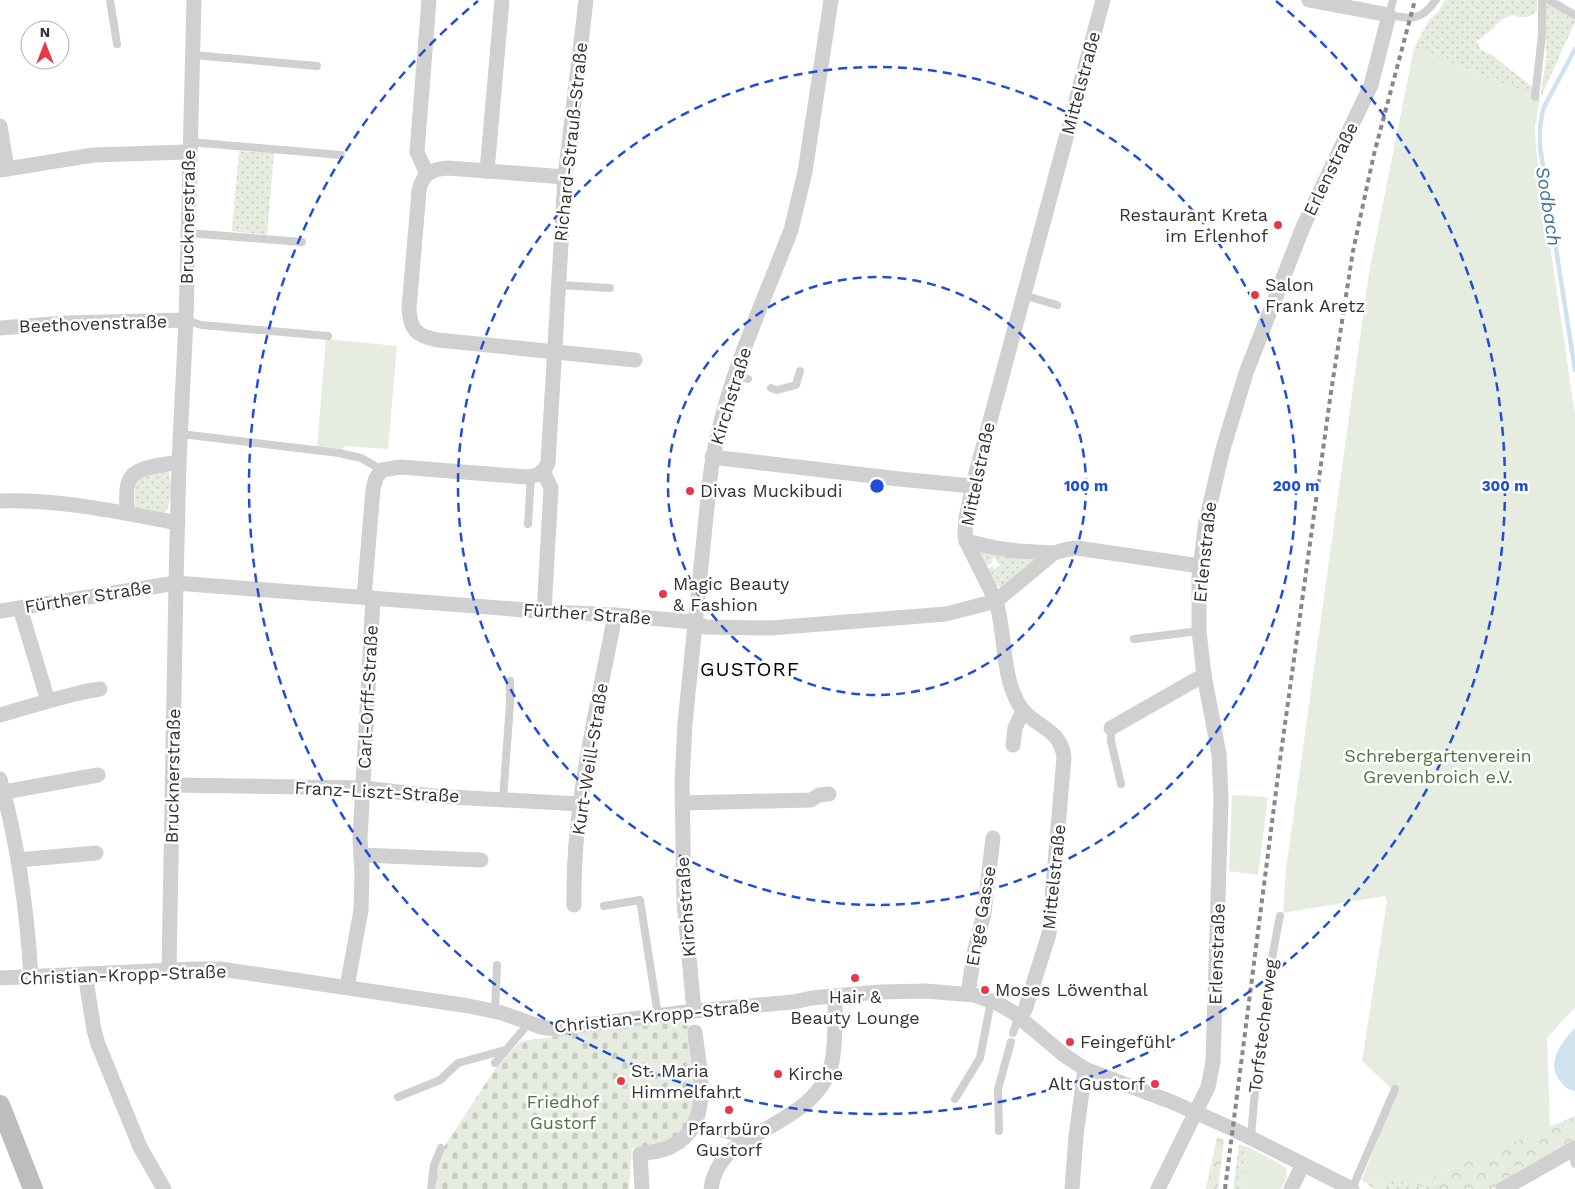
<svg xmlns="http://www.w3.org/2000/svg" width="1575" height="1189" font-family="'Work Sans',sans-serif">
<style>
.grass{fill:url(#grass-dots)}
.forest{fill:url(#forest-crowns)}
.cemetery{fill:url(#cemetery-stones)}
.green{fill:#e6ecdf}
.water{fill:#cfe2ee}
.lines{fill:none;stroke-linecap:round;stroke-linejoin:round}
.stream{stroke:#cfe2ee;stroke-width:4.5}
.lane{stroke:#d0d0d0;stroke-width:8}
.street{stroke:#d0d0d0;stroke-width:15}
.secondary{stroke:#bdbdbd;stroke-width:20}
.rail{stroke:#888;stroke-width:4;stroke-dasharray:5 4;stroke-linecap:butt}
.ring{fill:none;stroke:#1d4ed8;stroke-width:2.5;stroke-dasharray:9 6}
.poi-dot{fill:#e63946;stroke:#fff;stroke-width:2}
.labels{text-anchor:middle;stroke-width:5;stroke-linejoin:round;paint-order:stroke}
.street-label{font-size:18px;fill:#333;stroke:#fff}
.poi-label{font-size:18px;fill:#333;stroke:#fff;text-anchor:start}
.park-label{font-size:18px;fill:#56703f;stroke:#fff}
.water-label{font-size:19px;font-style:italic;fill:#3f7597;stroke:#fff}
.quarter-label{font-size:20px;letter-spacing:1px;fill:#000;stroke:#fff}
.centre{fill:#1d4ed8;stroke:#fff;stroke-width:2.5}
.ring-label{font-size:15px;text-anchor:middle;font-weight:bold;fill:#1d4ed8;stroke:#fff;stroke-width:5;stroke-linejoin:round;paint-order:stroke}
</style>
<defs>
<pattern id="grass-dots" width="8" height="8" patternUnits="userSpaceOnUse" patternTransform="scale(1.25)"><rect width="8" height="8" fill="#e6ecdf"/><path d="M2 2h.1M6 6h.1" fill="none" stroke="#c6cbc0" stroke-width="1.8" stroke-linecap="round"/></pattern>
<pattern id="forest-crowns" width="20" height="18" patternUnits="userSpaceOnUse" patternTransform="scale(1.25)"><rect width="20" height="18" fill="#e6ecdf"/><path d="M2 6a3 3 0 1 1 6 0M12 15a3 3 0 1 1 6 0" fill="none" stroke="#c6cbc0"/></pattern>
<pattern id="cemetery-stones" width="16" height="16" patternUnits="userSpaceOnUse" patternTransform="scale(1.25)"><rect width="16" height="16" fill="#e6ecdf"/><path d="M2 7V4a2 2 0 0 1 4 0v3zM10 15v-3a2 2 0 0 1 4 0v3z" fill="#c6cbc0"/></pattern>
</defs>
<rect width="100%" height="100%" fill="#fff"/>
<!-- grass -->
<g class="grass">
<path d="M1445 0H1537V10C1530 19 1521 18 1511 15L1501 20 1488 33 1477 41 1481 50 1492 55 1534 88 1533 96 1414 48 1429 20 1438 12Z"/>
<polygon points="1546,2 1575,17 1575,22 1540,99 1546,60 1548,60 1548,58 1546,58"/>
<polygon points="239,151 274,153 267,235 232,231"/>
<path d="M168 470C173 481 172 503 165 513L134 507 136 478Z"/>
<polygon points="982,552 1031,556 1035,560 1004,588 997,586 987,569 993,566 995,569 1000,566 995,558 991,560 992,563 985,567 980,553"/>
<polygon points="1239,1144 1247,1147 1240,1189 1233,1189"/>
<polygon points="1386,1180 1416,1184 1420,1188 1435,1182 1440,1184 1440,1186 1436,1189 1381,1189"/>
</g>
<!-- forest -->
<g class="forest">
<polygon points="1575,1116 1575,1143 1493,1189 1436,1189 1440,1186 1440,1184 1435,1182 1420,1188 1416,1184"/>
<polygon points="1217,1137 1224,1139 1218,1189 1206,1189"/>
<polygon points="1363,1177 1386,1180 1381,1189 1374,1189 1361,1179"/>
</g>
<!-- cemetery -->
<path class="cemetery" d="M689 1019C692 1048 703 1102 688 1128 679 1143 647 1148 632 1148L629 1189H434L436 1170 442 1150 497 1066 521 1041Z"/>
<!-- green -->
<g class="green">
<polygon points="1414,48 1540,99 1535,126 1536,150 1575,415 1575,1007 1547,1038 1550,1127 1416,1184 1363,1177 1396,1093 1362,1061 1387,901 1385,896 1283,913 1286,870 1369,273"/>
<polygon points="326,339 397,346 388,449 344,446 343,449 317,447"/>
<polygon points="1232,795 1268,797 1258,875 1229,871"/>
<path d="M1247 1147 1254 1150 1285 1167C1290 1174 1285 1181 1281 1189H1240Z"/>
</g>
<!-- water -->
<path class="water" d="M1575 1028V1091C1569 1090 1566 1088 1562 1083 1544 1066 1561 1042 1575 1028Z"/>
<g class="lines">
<!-- stream -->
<polyline class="stream" points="1575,49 1543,109 1540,128 1540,147 1575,370"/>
<!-- lane -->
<g class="lane">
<polyline points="110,0 117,44"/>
<path d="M1393 0 1389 15C1413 19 1421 21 1436 0"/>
<polyline points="1549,0 1575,15"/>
<polyline points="193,55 317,66"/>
<polyline points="1535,97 1542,35 1542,0"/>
<polyline points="189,142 341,155"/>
<polyline points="188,233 302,242"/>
<polyline points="559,285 610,288"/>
<polyline points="1023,295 1057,305"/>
<polyline points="186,320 201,325 328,336"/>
<polyline points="735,375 748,379"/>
<polyline points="771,388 777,390 796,385 800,371"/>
<polyline points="181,434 339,453 361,458 382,470"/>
<polyline points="528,524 531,476"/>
<polyline points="1134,639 1199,631"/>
<polyline points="1111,728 1111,741 1121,784"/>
<polyline points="503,799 510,704 510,681"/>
<polyline points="604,906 640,900 658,1015"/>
<polyline points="495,1011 497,965"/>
<polyline points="1013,1033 1016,1024 1020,1017"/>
<polyline points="495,1063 529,1023"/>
<polyline points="398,1097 440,1080 458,1063 505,1050"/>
<polyline points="955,1099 980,1058 991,1001"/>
<polyline points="695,1126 745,1140"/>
<polyline points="999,1131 998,1089 1011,1042"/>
<path d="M1251 1137C1257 1063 1265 989 1280 916"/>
<polyline points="1571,1150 1575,1164"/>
<polyline points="431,1189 434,1165 441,1148"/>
<polyline points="1352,1189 1395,1089"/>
</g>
<!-- street -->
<g class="street">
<polyline points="0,126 7,169"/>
<polyline points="0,170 93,155 189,152"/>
<polyline points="487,171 502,0"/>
<polyline points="427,174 417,152 429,0"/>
<path d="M565 177 448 168C432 169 422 174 419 191L409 308C410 330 416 336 438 340L635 360"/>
<polyline points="0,328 65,323 186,320"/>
<polyline points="712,457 899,479 972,486"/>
<polyline points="543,471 551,488 544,612"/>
<path d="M0 501C61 499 119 512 178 523"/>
<path d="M127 513C127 503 125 490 129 481 134 466 165 465 179 462"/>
<polyline points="966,541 996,548 1018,551 1054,553 1068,549 1077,548 1200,566"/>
<path d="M364 597 373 489 376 478 382 470 401 467 526 477C537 476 544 473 548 463L565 177 586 0"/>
<polyline points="0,611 176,583 552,612 615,615 695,622 705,627 771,628 946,614 996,601 1054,553"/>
<polyline points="48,701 83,692 100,689"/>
<polyline points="0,715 48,701 20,608"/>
<polyline points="1111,728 1204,675"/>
<polyline points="1013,745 1015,728 1023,711"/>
<path d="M0 779C18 843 27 910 31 977"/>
<polyline points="173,785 364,788 433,796 580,804"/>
<polyline points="4,792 98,775"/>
<polyline points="682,803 811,800 819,795 829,794"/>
<polyline points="361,855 481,860"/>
<polyline points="18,860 96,853"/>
<path d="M574 905C572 807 597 710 615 615"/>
<polyline points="169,970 176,583 179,462 186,320 194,0"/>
<polyline points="85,974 94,1030 98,1044 140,1147 164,1189"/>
<polyline points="0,978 195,969 221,969 469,1006 502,1013 541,1027 555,1029 694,1011 793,1002 812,998 879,992 925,991 974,995 999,1004 1014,1013 1064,1055 1085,1069 1172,1102 1233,1129 1352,1189"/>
<polyline points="347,987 361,910 362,872 360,839 373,598"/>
<polyline points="968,994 974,954 984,913 993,838"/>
<path d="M694 1011 684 902 682 782 685 723 710 478C721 391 760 311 791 230L805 172 831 0"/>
<path d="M1020 1017 1025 1010 1049 934 1064 757C1060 726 1031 727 1018 703 1001 671 1006 635 996 601L966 541 965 535 966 518 976 473 1103 0"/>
<path d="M642 1189 640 1154C652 1152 664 1151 674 1145 714 1123 699 1069 695 1032"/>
<path d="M711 1189C713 1172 721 1160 733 1149 768 1124 821 1109 832 1062 836 1041 835 1017 835 996"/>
<polyline points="1072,1189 1076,1136 1085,1069"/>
<polyline points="1158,1189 1208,1087 1213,1062 1221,799 1219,754 1204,675 1199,631 1199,577 1206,521 1223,449 1246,373 1303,227 1371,85 1389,15 1309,0"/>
<polyline points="1291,1189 1303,1164"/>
<polyline points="1503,1189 1575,1148"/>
</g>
<!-- secondary -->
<polyline class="secondary" points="0,1105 33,1189"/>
<!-- rail -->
<polyline class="rail" points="1225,1189 1280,760 1331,392 1353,251 1374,154 1415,0"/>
</g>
<!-- distance rings -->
<g class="ring">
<circle cx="877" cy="486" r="209"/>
<circle cx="877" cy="486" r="419"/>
<path d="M1276 1A628 628 0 1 1 478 1"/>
</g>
<!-- markers -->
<g class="poi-dot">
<circle cx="1278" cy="225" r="5"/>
<circle cx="1255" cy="295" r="5"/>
<circle cx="690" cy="491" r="5"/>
<circle cx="663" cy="594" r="5"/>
<circle cx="855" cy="978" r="5"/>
<circle cx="985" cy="990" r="5"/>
<circle cx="1070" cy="1042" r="5"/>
<circle cx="778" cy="1074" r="5"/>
<circle cx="621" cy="1081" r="5"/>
<circle cx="1155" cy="1084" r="5"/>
<circle cx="729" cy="1110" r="5"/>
</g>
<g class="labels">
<!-- street labels -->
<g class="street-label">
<text transform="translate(1081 83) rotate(-75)" y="6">Mittelstraße</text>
<text transform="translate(571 142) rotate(-84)" y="6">Richard-Strauß-Straße</text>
<text transform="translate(1331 169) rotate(-64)" y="6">Erlenstraße</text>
<text transform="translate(188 217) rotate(-89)" y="6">Brucknerstraße</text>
<text transform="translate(93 324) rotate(-2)" y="6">Beethovenstraße</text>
<text transform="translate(731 396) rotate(-73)" y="6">Kirchstraße</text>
<text transform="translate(978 474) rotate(-78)" y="6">Mittelstraße</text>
<text transform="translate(1205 552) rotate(-84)" y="6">Erlenstraße</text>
<text transform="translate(88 597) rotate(-9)" y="6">Fürther Straße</text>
<text transform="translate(587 614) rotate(4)" y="6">Fürther Straße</text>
<text transform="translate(368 697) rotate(-87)" y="6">Carl-Orff-Straße</text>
<text transform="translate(590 759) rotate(-81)" y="6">Kurt-Weill-Straße</text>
<text transform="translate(173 776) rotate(-89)" y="6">Brucknerstraße</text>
<text transform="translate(377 792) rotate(3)" y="6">Franz-Liszt-Straße</text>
<text transform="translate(1054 877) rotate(-84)" y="6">Mittelstraße</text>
<text transform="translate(686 907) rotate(-94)" y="6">Kirchstraße</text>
<text transform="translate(981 916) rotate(-80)" y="6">Enge Gasse</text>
<text transform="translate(1217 954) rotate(-88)" y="6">Erlenstraße</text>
<text transform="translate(123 975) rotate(-2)" y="6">Christian-Kropp-Straße</text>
<text transform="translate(657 1016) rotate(-6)" y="6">Christian-Kropp-Straße</text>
<text transform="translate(1263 1026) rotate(-83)" y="6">Torfstecherweg</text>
</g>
<!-- poi labels -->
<g class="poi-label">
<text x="1268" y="221" text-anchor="end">Restaurant Kreta<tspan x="1268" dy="21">im Erlenhof</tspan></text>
<text x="1265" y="291">Salon<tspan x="1265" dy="21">Frank Aretz</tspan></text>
<text x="700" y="497">Divas Muckibudi</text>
<text x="673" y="590">Magic Beauty<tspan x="673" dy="21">&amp; Fashion</tspan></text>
<text x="995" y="996">Moses Löwenthal</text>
<text x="855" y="1003" text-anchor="middle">Hair &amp;<tspan x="855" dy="21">Beauty Lounge</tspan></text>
<text x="1080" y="1048">Feingefühl</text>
<text x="631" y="1077">St. Maria<tspan x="631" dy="21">Himmelfahrt</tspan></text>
<text x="788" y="1080">Kirche</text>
<text x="1145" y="1090" text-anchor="end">Alt Gustorf</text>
<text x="729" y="1135" text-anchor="middle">Pfarrbüro<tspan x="729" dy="21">Gustorf</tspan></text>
</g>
<!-- park labels -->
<g class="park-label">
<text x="1438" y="762">Schrebergartenverein<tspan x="1438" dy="21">Grevenbroich e.V.</tspan></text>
<text x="563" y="1108">Friedhof<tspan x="563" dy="21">Gustorf</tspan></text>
</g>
<!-- water labels -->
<g class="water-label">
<text transform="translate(1549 206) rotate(81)" y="7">Sodbach</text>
</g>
<!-- quarter labels -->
<g class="quarter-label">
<text x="750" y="676">GUSTORF</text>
</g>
</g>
<circle cx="877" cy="486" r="8" class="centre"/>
<g class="ring-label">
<text x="1086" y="491">100 m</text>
<text x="1296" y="491">200 m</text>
<text x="1505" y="491">300 m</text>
</g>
<!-- north arrow -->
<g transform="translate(45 45)"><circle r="24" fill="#ffffff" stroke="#adadad"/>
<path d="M0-4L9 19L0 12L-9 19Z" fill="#e63946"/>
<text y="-8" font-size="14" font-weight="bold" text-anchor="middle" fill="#333333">N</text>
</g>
</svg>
